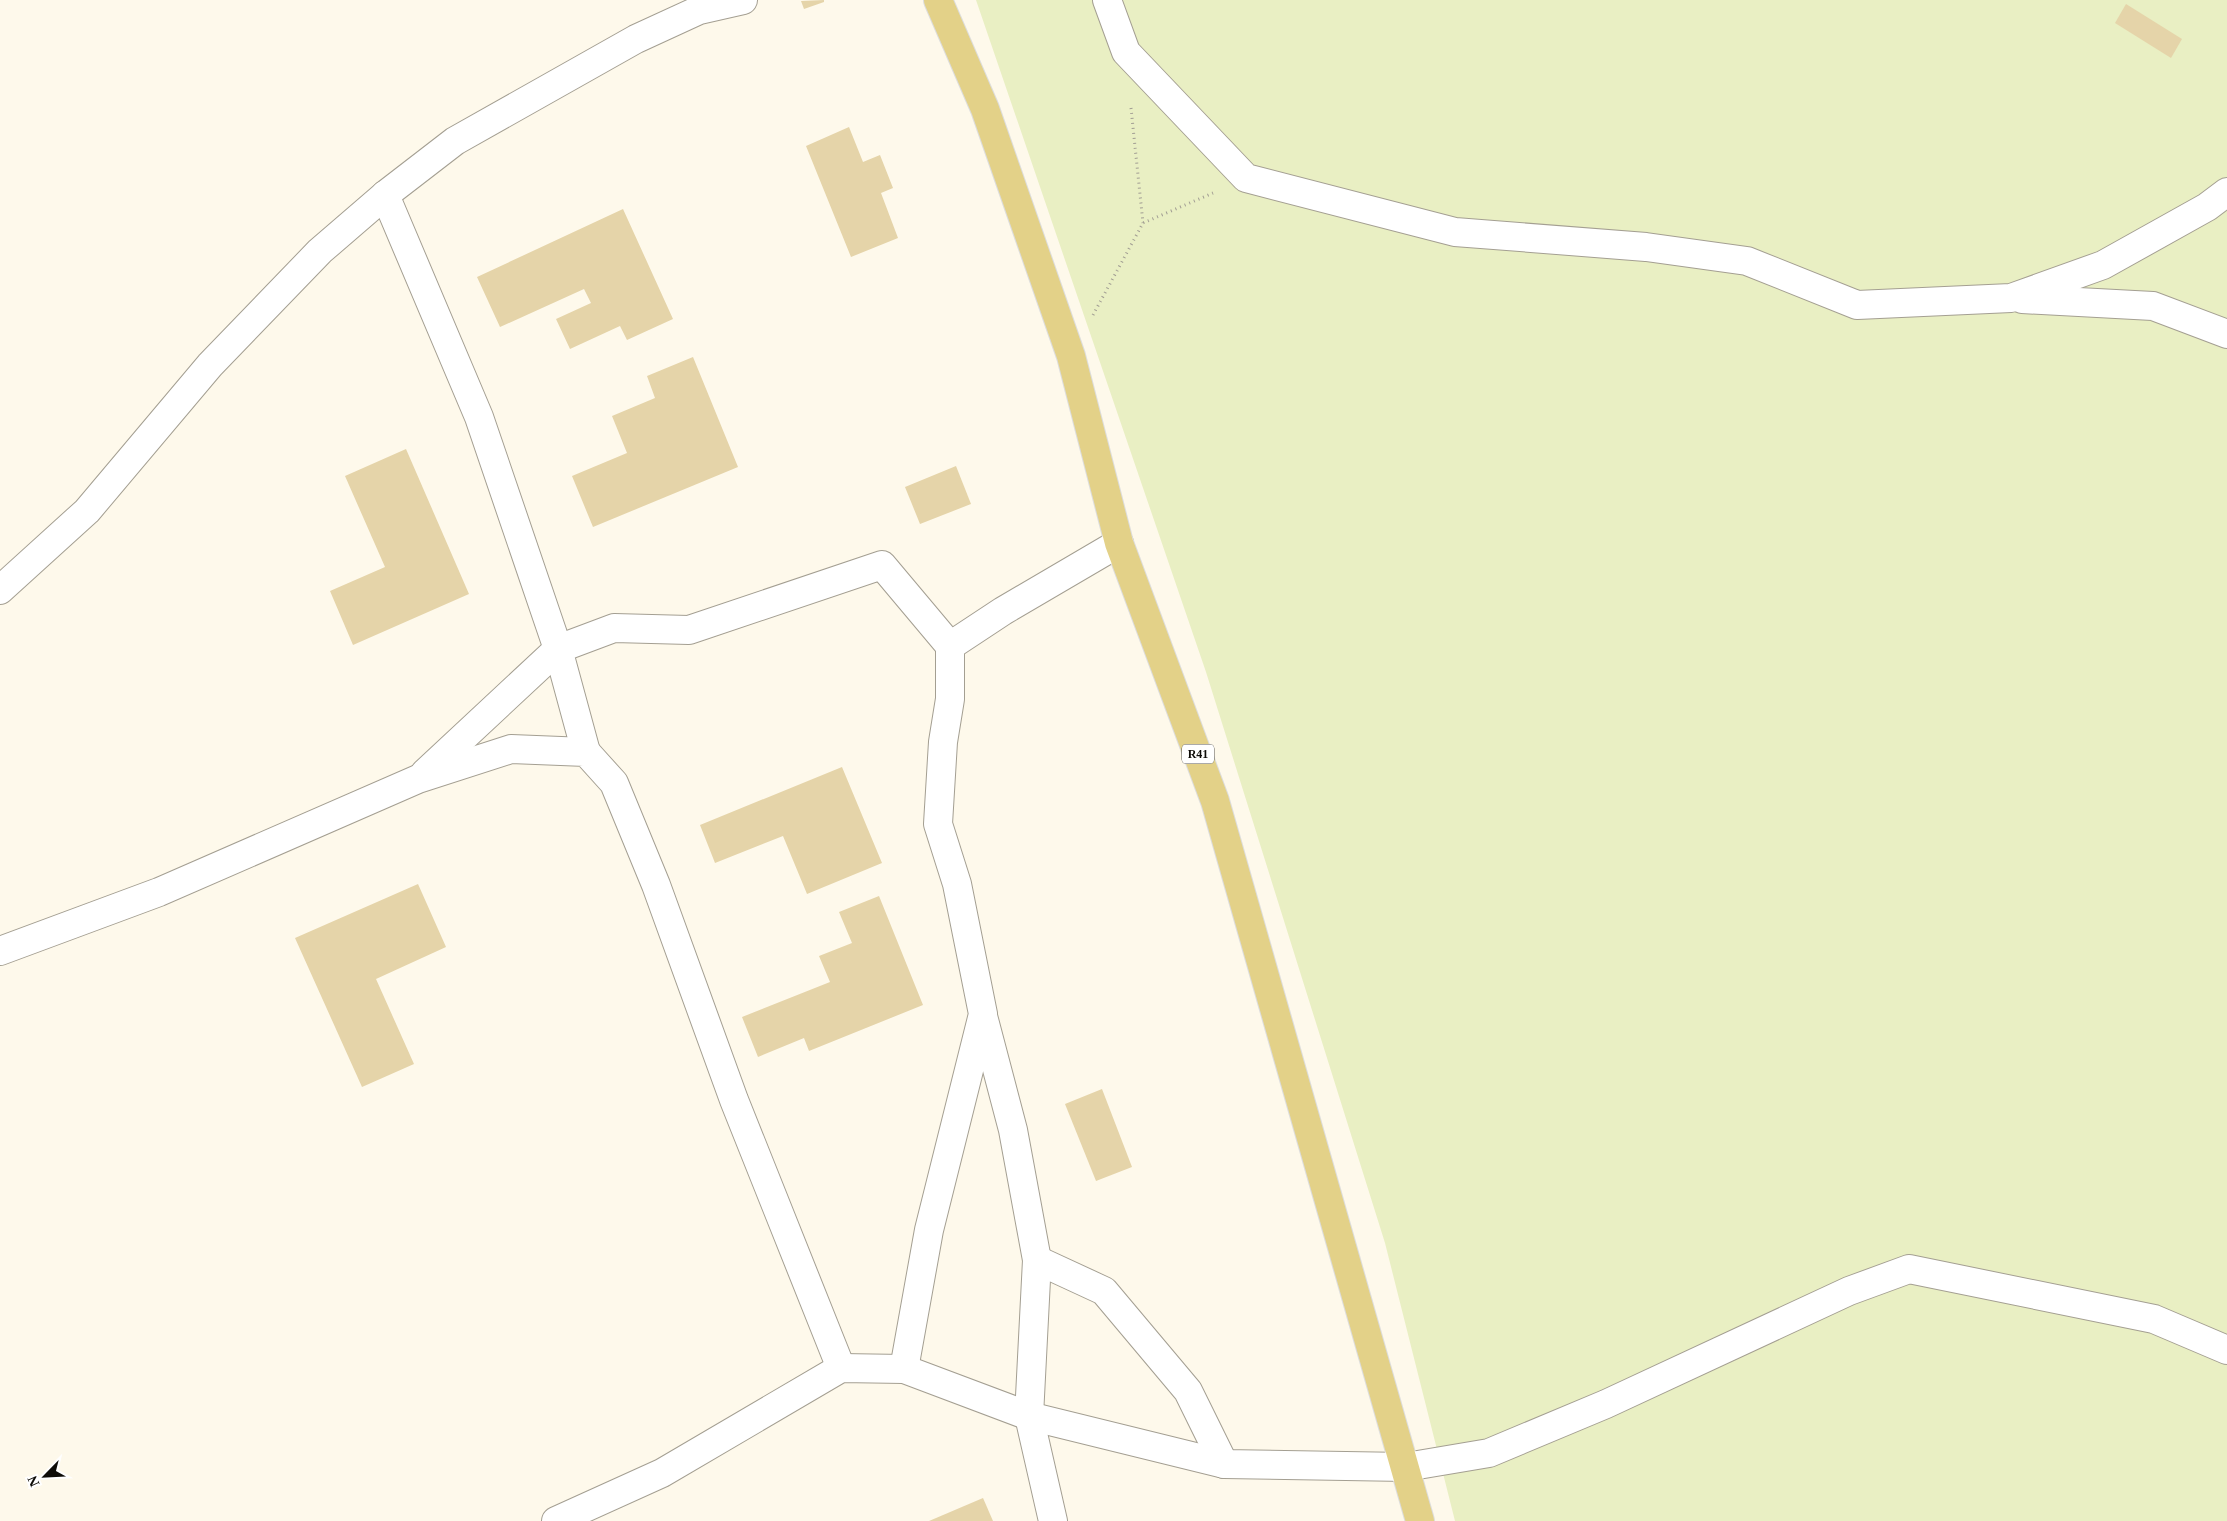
<svg xmlns="http://www.w3.org/2000/svg" width="2227" height="1521" font-family="Georgia,serif">
<style>
.green{fill:#e9efc3}
.building{fill:#e5d4a9}
.lines{fill:none;stroke-linecap:round;stroke-linejoin:round}
.minor-casing{stroke:#a49f92;stroke-width:30}
.major-casing{stroke:#dddddc;stroke-width:30}
.path{stroke:#a19d93;stroke-width:3;stroke-dasharray:1 4;stroke-linecap:butt}
.minor{stroke:#fff;stroke-width:28}
.major{stroke:#e3d188;stroke-width:28}
.labels{text-anchor:middle;stroke-width:4;stroke-linejoin:round;paint-order:stroke}
.shield{fill:#fff;stroke:#565552;stroke-width:1}
.shield-label{font-size:12px;font-weight:bold;fill:#0e0c08}
</style>
<rect width="100%" height="100%" fill="#fef9eb"/>
<!-- green -->
<polygon class="green" points="976,0 2227,0 2227,1521 1455,1521 1385,1243 1206,672"/>
<!-- building -->
<g class="building">
<polygon points="824,0 824,2 804,9 801,1"/>
<polygon points="2126,4 2182,39 2171,58 2115,23"/>
<polygon points="849,127 863,162 880,155 893,188 881,193 898,238 851,257 806,146"/>
<polygon points="623,209 673,319 627,340 620,326 570,349 556,319 591,303 584,289 500,327 477,277"/>
<polygon points="693,357 738,467 593,527 572,476 627,453 612,416 655,398 647,376"/>
<polygon points="406,449 469,594 353,645 330,591 385,567 345,476"/>
<polygon points="956,466 971,504 920,524 905,487"/>
<polygon points="842,767 882,863 807,894 783,836 715,863 700,825"/>
<polygon points="418,884 446,947 376,979 414,1064 362,1087 295,938"/>
<polygon points="879,896 923,1005 809,1051 804,1038 758,1057 742,1017 830,982 819,956 852,943 839,912"/>
<polygon points="1102,1089 1132,1167 1096,1181 1065,1104"/>
<polygon points="983,1498 993,1521 929,1521"/>
</g>
<g class="lines">
<!-- minor casing -->
<g class="minor-casing">
<g id="minor">
<polyline points="1107,0 1126,52 1246,178 1455,232 1646,247 1747,261 1857,305 2011,298 2103,265 2207,207 2227,192"/>
<polyline points="385,195 479,417 558,649 586,752"/>
<polyline points="2022,299 2153,306 2227,334"/>
<polyline points="0,590 87,511 210,365 320,251 385,195 455,141 636,39 699,10 743,0"/>
<polyline points="425,773 558,649 614,628 689,630 882,565 950,646"/>
<polyline points="0,951 159,892 418,779 511,749 586,752 614,783 656,885 734,1100 841,1368"/>
<polyline points="983,1016 1013,1130 1037,1260 1029,1416 1053,1521"/>
<polyline points="1037,1260 1104,1291 1188,1391 1224,1464"/>
<polyline points="904,1369 929,1230 983,1014 957,884 938,824 943,742 950,699 950,646 1003,611 1119,543"/>
<polyline points="556,1521 662,1473 841,1368 904,1369 1029,1416 1224,1464 1406,1467 1489,1453 1606,1404 1849,1291 1909,1269 2154,1319 2227,1350"/>
</g>
</g>
<!-- major casing -->
<g class="major-casing">
<polyline id="major" points="938,0 985,109 1071,356 1119,543 1215,801 1420,1521"/>
</g>
<!-- path -->
<g class="path">
<polyline points="1131,108 1143,223"/>
<polyline points="1093,315 1143,223 1213,193"/>
</g>
<!-- minor -->
<use href="#minor" class="minor"/>
<!-- major -->
<use href="#major" class="major"/>
</g>
<g class="labels">
<!-- shield labels -->
<rect class="shield" x="1182" y="744.5" width="32" height="19" rx="4"/>
<g class="shield-label">
<text x="1198" y="758">R41</text>
</g>
</g>
<!-- north arrow -->
<g transform="translate(45 1476) rotate(246)" stroke="#ffffff" stroke-width="4" paint-order="stroke">
<path d="M0-4L9 19L0 12L-9 19Z" fill="#0e0c08"/>
<text y="-8" font-size="14" font-weight="bold" text-anchor="middle" fill="#0e0c08">N</text>
</g>
</svg>
